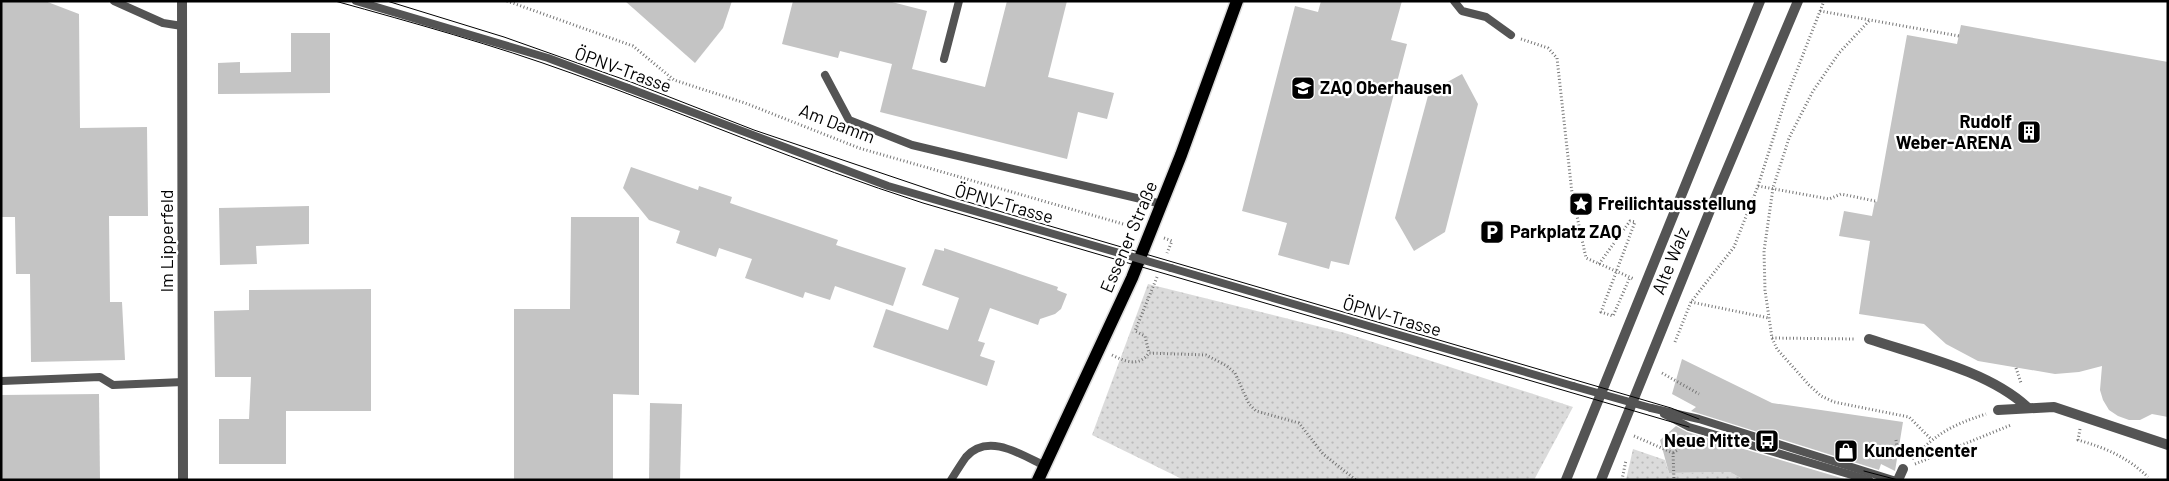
<svg xmlns="http://www.w3.org/2000/svg" width="2169" height="481" font-family="Barlow,sans-serif">
<style>
.grass{fill:url(#grass-dots)}
.building{fill:#c4c4c4}
.lines{fill:none;stroke-linecap:round;stroke-linejoin:round}
.primary-casing{stroke:#dbdbdb;stroke-width:15}
.path{stroke:#767676;stroke-width:3;stroke-dasharray:1 2.5;stroke-linecap:butt}
.service{stroke:#545454;stroke-width:8}
.pedestrian{stroke:#545454;stroke-width:10}
.minor{stroke:#545454;stroke-width:10}
.tertiary{stroke:#545454;stroke-width:10}
.primary{stroke:#000;stroke-width:12}
.tram{stroke:#000;stroke-width:1}
.service-bridge{stroke:#545454;stroke-width:8}
.labels{text-anchor:middle;stroke-width:4.5;stroke-linejoin:round;paint-order:stroke}
.street-label{font-size:18px;fill:#000;stroke:#fff}
.poi-label{font-size:18px;font-weight:bold;fill:#000;stroke:#fff;text-anchor:start}
</style>
<defs>
<pattern id="grass-dots" width="8" height="8" patternUnits="userSpaceOnUse" patternTransform="scale(1.25)"><rect width="8" height="8" fill="#dbdbdb"/><path d="M2 2h.1M6 6h.1" fill="none" stroke="#bababa" stroke-width="1.8" stroke-linecap="round"/></pattern>
</defs>
<rect width="100%" height="100%" fill="#fff"/>
<!-- grass -->
<g class="grass">
<polygon points="1148,284 1345,333 1573,407 1534,480 1184,480 1092,435"/>
<polygon points="1633,449 1665,460 1669,473 1730,472 1744,480 1626,480"/>
</g>
<!-- building -->
<g class="building">
<polygon points="1,1 45,1 79,14 80,128 147,127 148,216 109,216 110,302 122,302 125,360 31,362 30,274 16,274 15,217 1,217"/>
<polygon points="625,1 732,1 723,28 695,63"/>
<polygon points="793,1 888,1 927,11 912,69 985,87 1007,1 1067,1 1048,77 1114,93 1107,119 1078,112 1067,159 880,112 892,64 840,51 838,58 782,44"/>
<polygon points="1321,1 1402,1 1391,40 1407,44 1349,265 1331,261 1329,269 1278,255 1287,223 1242,211 1295,6 1318,12"/>
<polygon points="1961,25 2168,62 2168,417 2152,414 2140,420 2129,420 2118,416 2109,410 2103,400 2100,390 2102,366 2079,372 2055,374 1978,361 1946,344 1924,324 1859,314 1870,241 1839,236 1844,211 1872,216 1875,201 1877,202 1907,35 1957,44"/>
<polygon points="291,33 330,33 330,93 218,94 218,63 240,62 240,73 291,72"/>
<polygon points="1462,74 1478,104 1445,232 1414,251 1395,218 1429,92"/>
<polygon points="631,167 698,190 699,186 732,197 730,203 838,240 836,245 906,268 893,306 835,286 830,300 805,292 803,298 745,278 752,259 719,248 716,257 676,243 680,231 649,220 623,188"/>
<polygon points="309,206 309,244 256,246 257,264 220,265 219,208"/>
<polygon points="571,217 639,217 639,395 613,394 613,480 514,480 514,309 570,309"/>
<polygon points="944,248 1058,287 1057,290 1067,294 1061,309 1055,314 1040,319 1038,325 990,308 978,341 985,343 980,356 995,361 987,386 873,347 886,309 948,330 959,298 922,285 935,249 944,251"/>
<polygon points="371,289 371,411 286,411 286,464 219,464 219,419 249,419 251,377 215,377 214,311 249,310 249,290"/>
<polygon points="1682,359 1772,403 1903,422 1895,471 1881,464 1879,470 1691,411 1696,407 1672,394"/>
<polygon points="99,394 100,480 1,480 1,395"/>
<polygon points="650,403 682,404 680,480 649,480"/>
<polygon points="1676,426 1687,432 1848,480 1744,480 1730,472 1669,473 1660,440"/>
</g>
<g class="lines">
<!-- primary casing -->
<g class="primary-casing">
<polyline id="primary" points="1038,480 1132,278 1181,155 1237,1"/>
</g>
<!-- path -->
<g class="path">
<polyline points="507,1 633,46 674,80 745,103 859,148 1137,228"/>
<polyline points="1820,11 1959,36"/>
<polyline points="1869,21 1839,53 1813,91 1789,138 1773,188 1764,251 1765,290 1772,338 1777,349 1809,385 1821,396 1834,402 1909,417 1931,439"/>
<polyline points="1521,39 1548,48 1557,58 1572,193 1586,258 1634,279"/>
<polyline points="665,90 670,77"/>
<polyline points="1758,186 1829,199 1841,194 1875,201"/>
<polyline points="1164,238 1172,241 1167,253"/>
<polyline points="1599,264 1630,221 1635,222 1601,312 1613,316 1630,277"/>
<polyline points="1157,277 1135,331 1145,336 1149,353 1206,355 1227,366 1235,373 1249,404 1256,411 1299,423 1323,454 1356,480"/>
<polyline points="1691,302 1769,318"/>
<polyline points="1772,338 1856,339"/>
<polyline points="1675,342 1691,302 1734,247 1758,186 1786,98 1824,1"/>
<path d="M1112 355C1126 362 1139 367 1149 353"/>
<polyline points="2016,368 2021,383"/>
<polyline points="1662,373 1699,394"/>
<path d="M2080 429 2078 440C2106 448 2127 457 2148 477"/>
<polyline points="1634,436 1673,453 1674,480"/>
<polyline points="1896,440 1898,457"/>
<polyline points="1868,450 1894,459"/>
<polyline points="1673,453 1679,449"/>
<polyline points="1867,454 1871,443"/>
<path d="M1912 459C1937 433 1952 425 1986 414"/>
<polyline points="1915,464 2011,425"/>
<polyline points="1622,480 1626,460"/>
</g>
<!-- service -->
<g class="service">
<polyline points="114,1 163,23 182,26"/>
<polyline points="356,1 548,58 628,88"/>
<polyline points="1454,1 1462,11 1486,17 1511,35"/>
<polyline points="944,59 959,1"/>
<polyline points="825,75 849,120 912,145 1162,204"/>
<polyline points="1171,268 1573,386"/>
<polyline points="2,381 100,377 113,385 183,382"/>
<polyline points="1651,408 1699,419 1893,480"/>
<polyline points="1664,414 1689,427 1869,480"/>
<path d="M951 480C956 472 961 464 966 457 988 432 1022 455 1045 466"/>
</g>
<!-- pedestrian -->
<g class="pedestrian">
<path d="M1869 339C1920 356 1988 371 2027 407"/>
<polyline points="1998,410 2054,407 2168,445"/>
<polyline points="1898,480 1903,469"/>
</g>
<!-- minor -->
<polyline class="minor" points="182,1 183,480"/>
<!-- tertiary -->
<g class="tertiary">
<polyline points="1566,480 1760,1"/>
<polyline points="1601,480 1715,198 1798,1"/>
</g>
<!-- primary -->
<use href="#primary" class="primary"/>
<!-- tram -->
<g class="tram">
<path d="M335 1C414 23 494 45 571 73 689 115 804 165 923 203L1689 427"/>
<polyline points="387,1 504,37 631,82 754,130 961,200 1671,408 1699,419"/>
<polyline points="1864,471 1898,480"/>
</g>
<!-- service-bridge -->
<g class="service-bridge">
<polyline points="628,88 888,186 1171,268"/>
<polyline points="1573,386 1651,408"/>
</g>
</g>
<!-- icons -->
<defs>
<g id="school-square" transform="scale(1.25)"><rect x="-9" y="-9" width="18" height="18" rx="4" fill="#000" stroke="#fff"/><path d="M0-5L7-2L0 1L-7-2ZM-4 1L0 2.5L4 1V4Q0 6-4 4Z" fill="#fff"/></g>
<g id="building-square" transform="scale(1.25)"><rect x="-9" y="-9" width="18" height="18" rx="4" fill="#000" stroke="#fff"/><path d="M-4-6H4V6H1V3H-1V6H-4ZM-2.5-4.3h1.7v1.8h-1.7ZM.8-4.3h1.7v1.8H.8ZM-2.5-1h1.7V.8h-1.7ZM.8-1h1.7V.8H.8Z" fill="#fff"/></g>
<g id="sight-square" transform="scale(1.25)"><rect x="-9" y="-9" width="18" height="18" rx="4" fill="#000" stroke="#fff"/><path d="M0-6L1.8-2.2L6-1.7L2.9 1.2L3.7 5.4L0 3.3L-3.7 5.4L-2.9 1.2L-6-1.7L-1.8-2.2Z" fill="#fff"/></g>
<g id="parking-square" transform="scale(1.25)"><rect x="-9" y="-9" width="18" height="18" rx="4" fill="#000" stroke="#fff"/><path d="M-3.5-5.5H1a3.5 3.5 0 0 1 0 7H-1V5.5H-3.5ZM-1-3.4V-.6H.8a1.4 1.4 0 0 0 0-2.8Z" fill="#fff"/></g>
<g id="bus-square" transform="scale(1.25)"><rect x="-9" y="-9" width="18" height="18" rx="4" fill="#000" stroke="#fff"/><path d="M-5-6H5V4H4V6H2V4H-2V6H-4V4H-5ZM-3.5-4V0h7V-4ZM-3.5 1.2v1.5H-2V1.2ZM2 1.2v1.5H3.5V1.2Z" fill="#fff"/></g>
<g id="shop-square" transform="scale(1.25)"><rect x="-9" y="-9" width="18" height="18" rx="4" fill="#000" stroke="#fff"/><path d="M-5-2.5h2.3a2.7 3.5 0 0 1 5.4 0H5L5.5 6h-11ZM-1.5-2.5h3a1.5 2.3 0 0 0-3 0Z" fill="#fff"/></g>
</defs>
<g fill-rule="evenodd">
<use href="#school-square" x="1303" y="88"/>
<use href="#building-square" x="2029" y="132"/>
<use href="#sight-square" x="1581" y="204"/>
<use href="#parking-square" x="1492" y="232"/>
<use href="#bus-square" x="1767" y="441"/>
<use href="#shop-square" x="1846" y="451"/>
</g>
<g class="labels">
<!-- street labels -->
<g class="street-label">
<text transform="translate(623 70) rotate(20)" y="6">ÖPNV-Trasse</text>
<text transform="translate(837 124) rotate(21)" y="6">Am Damm</text>
<text transform="translate(1004 204) rotate(16)" y="6">ÖPNV-Trasse</text>
<text transform="translate(1129 237) rotate(-67)" y="6">Essener Straße</text>
<text transform="translate(167 241) rotate(-90)" y="6">Im Lipperfeld</text>
<text transform="translate(1671 261) rotate(-68)" y="6">Alte Walz</text>
<text transform="translate(1392 317) rotate(16)" y="6">ÖPNV-Trasse</text>
</g>
<!-- poi labels -->
<g class="poi-label">
<text x="1320" y="94">ZAQ Oberhausen</text>
<text x="2012" y="128" text-anchor="end">Rudolf<tspan x="2012" dy="21">Weber-ARENA</tspan></text>
<text x="1598" y="210">Freilichtausstellung</text>
<text x="1510" y="238">Parkplatz ZAQ</text>
<text x="1750" y="447" text-anchor="end">Neue Mitte</text>
<text x="1864" y="457">Kundencenter</text>
</g>
</g>
<!-- border -->
<rect width="2169" height="481" fill="none" stroke="#000000" stroke-width="5"/>
</svg>
